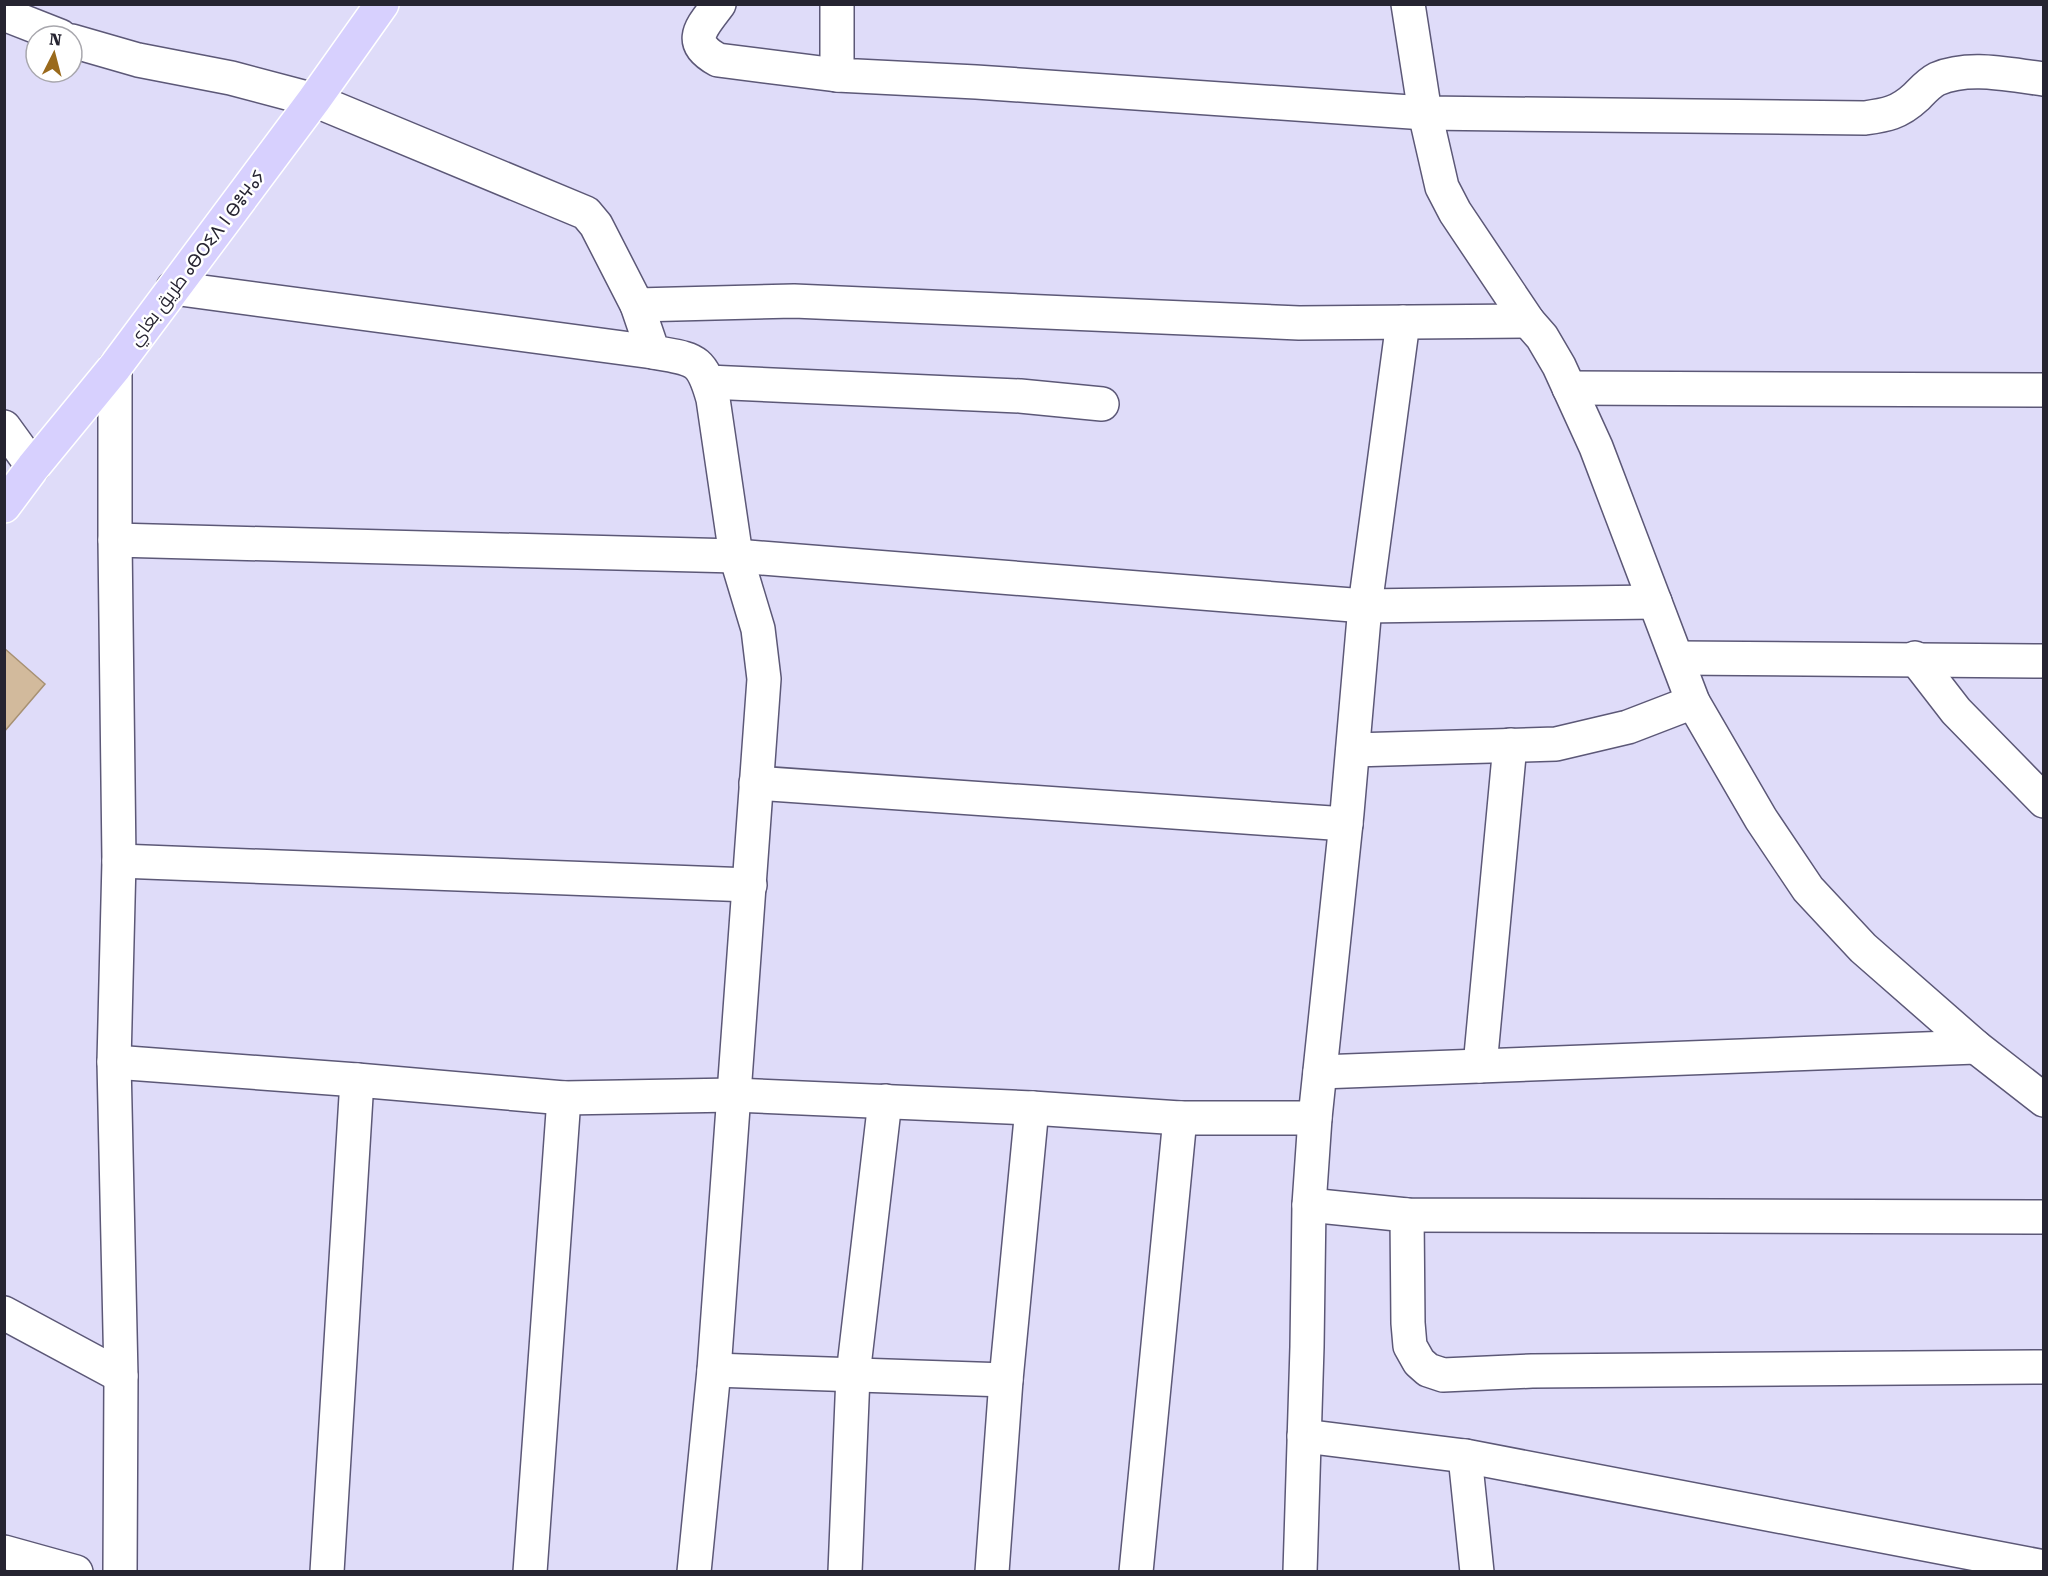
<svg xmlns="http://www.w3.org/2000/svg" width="2048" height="1576" font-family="'Roboto Serif',Cairo,'Noto Sans Tifinagh',serif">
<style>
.building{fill:#d2ba9c;stroke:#a79173;stroke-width:1.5}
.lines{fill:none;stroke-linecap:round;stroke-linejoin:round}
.minor-casing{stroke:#5c5877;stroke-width:36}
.major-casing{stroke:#fff;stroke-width:36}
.minor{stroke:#fff;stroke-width:33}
.major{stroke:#d7d0fe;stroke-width:33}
.labels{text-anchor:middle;stroke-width:5;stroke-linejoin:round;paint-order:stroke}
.street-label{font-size:18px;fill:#262431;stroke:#fff}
</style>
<rect width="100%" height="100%" fill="#dfdcf9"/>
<!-- building -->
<polygon class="building" points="4,648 45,684 4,732"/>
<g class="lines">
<!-- minor casing -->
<g class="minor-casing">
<g id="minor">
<path d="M719 4C702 27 685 42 718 60L837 75"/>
<path d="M837 4V75L976 82 1425 113 1865 118C1886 115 1899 113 1916 97 1922 91 1929 83 1937 79 1970 65 2009 75 2044 79"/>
<polyline points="1408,4 1425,113 1442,187 1455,212 1528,321 1542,337 1559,366 1596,447 1693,702 1761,819 1808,889 1863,948 1976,1047 2044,1100"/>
<polyline points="4,14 60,36"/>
<path d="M72 41 138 60 231 78 314 100 586 213 596 225 637 305 653 352C694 360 701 356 713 399L736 556 758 629 764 679 714 1370 694 1572"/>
<polyline points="173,288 653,352"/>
<polyline points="637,305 794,301 1299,323 1528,321"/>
<polyline points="115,367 115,540 119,861 114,1062 121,1376 120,1572"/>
<polyline points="708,382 1020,396 1102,404"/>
<polyline points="1569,388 2044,390"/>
<polyline points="4,427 33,467"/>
<polyline points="115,540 736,556 1365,606 1655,602"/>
<polyline points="1677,658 2044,661"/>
<polyline points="1915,658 1956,711 2044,801"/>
<polyline points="1353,750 1556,744 1628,727 1693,702"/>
<polyline points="756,783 1346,824"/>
<polyline points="119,861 750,885"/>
<polyline points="114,1062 357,1080 564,1098 734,1095 1032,1108 1180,1118 1315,1118"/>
<polyline points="1480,1066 1510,745"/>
<polyline points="1320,1072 1976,1047"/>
<polyline points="1309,1205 1407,1215 2044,1217"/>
<polyline points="1407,1215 1408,1323 1410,1346 1419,1362 1428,1370 1443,1375 1532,1371 2044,1367"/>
<polyline points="4,1313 121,1376"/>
<polyline points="714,1370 1006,1380"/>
<polyline points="1304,1436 1465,1456 2044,1567"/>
<polyline points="1465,1456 1477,1572"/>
<polyline points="4,1552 76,1572"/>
<polyline points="327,1572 357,1080"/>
<polyline points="530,1572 564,1098"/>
<polyline points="845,1572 853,1375 885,1101"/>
<polyline points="992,1572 1006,1380 1032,1108"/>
<polyline points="1136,1572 1180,1118"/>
<polyline points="1300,1572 1307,1347 1309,1205 1315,1118 1347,813 1365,606 1403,322"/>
</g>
</g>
<!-- major casing -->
<g class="major-casing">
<polyline id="major" points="4,506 33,467 115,367 314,100 382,4"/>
</g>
<!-- minor -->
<use href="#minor" class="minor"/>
<!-- major -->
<use href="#major" class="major"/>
</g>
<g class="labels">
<!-- street labels -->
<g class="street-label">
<text transform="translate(197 258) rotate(-53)" y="6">طريق بغاي ⴰⴱⵔⵉⴷ ⵏ ⴱⴻⵖⴰⵢ</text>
</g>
</g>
<!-- border -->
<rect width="2048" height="1576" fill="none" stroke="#262431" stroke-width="12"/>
<!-- north arrow -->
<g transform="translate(54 54) rotate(6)"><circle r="28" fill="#ffffff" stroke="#a8a7ad" stroke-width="1.5"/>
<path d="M0-4.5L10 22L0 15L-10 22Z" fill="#9a6a1c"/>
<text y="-9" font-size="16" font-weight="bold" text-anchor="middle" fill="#262431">N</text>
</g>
</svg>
